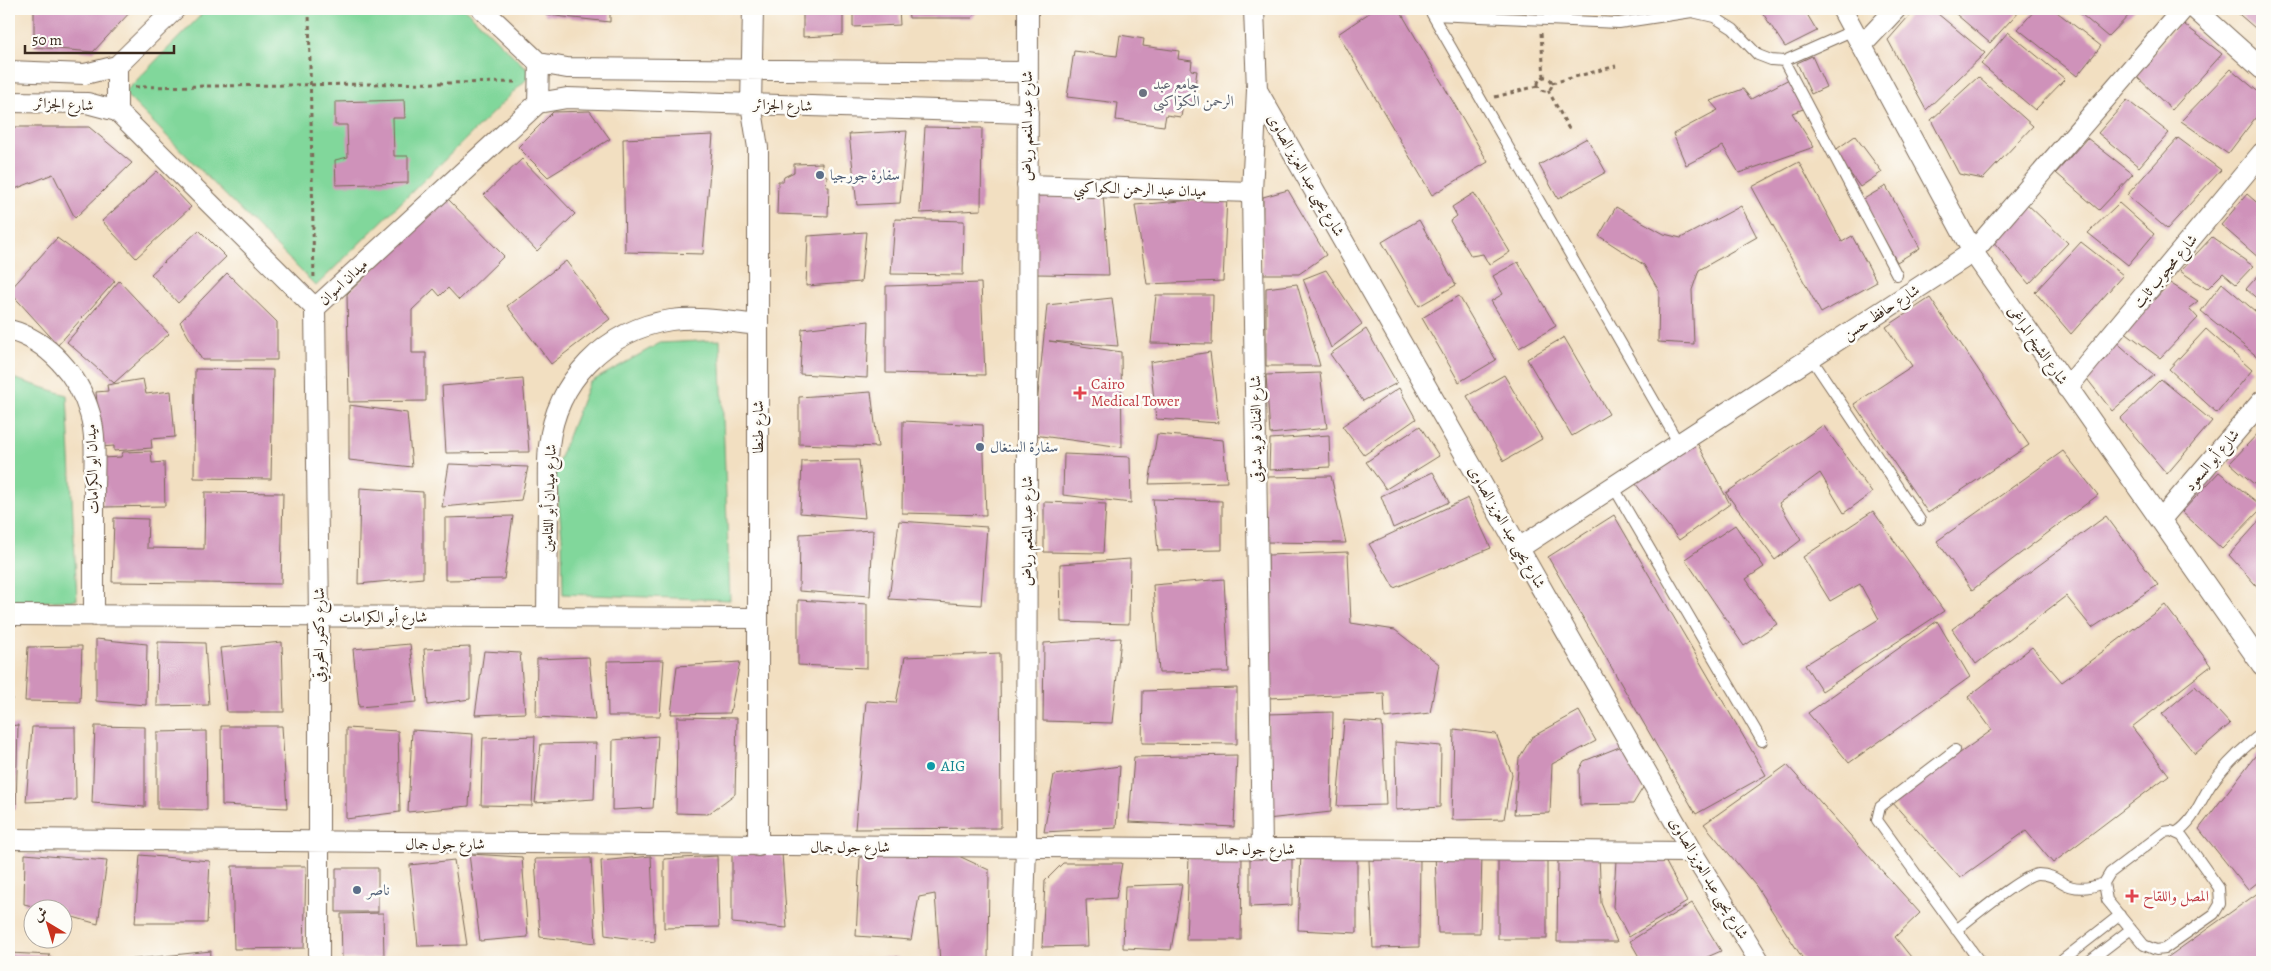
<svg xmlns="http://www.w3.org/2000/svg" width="2271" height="971" font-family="Alegreya,Amiri,serif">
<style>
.green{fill:#81d79b;stroke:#5e805c}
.building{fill:#cf92ba}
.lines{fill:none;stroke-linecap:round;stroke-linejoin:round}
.service-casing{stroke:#7b6957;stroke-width:12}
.minor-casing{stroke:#7b6957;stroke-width:22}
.path{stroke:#7b6957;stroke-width:3;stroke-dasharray:4 4;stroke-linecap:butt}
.service{stroke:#fff;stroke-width:10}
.minor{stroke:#fff;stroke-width:20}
.worship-dot{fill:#6b7280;stroke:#fdfcf7;stroke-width:2}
.service-dot{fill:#5c6f8a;stroke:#fdfcf7;stroke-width:2}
.health-dot{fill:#e0444e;stroke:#fdfcf7;stroke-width:2}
.culture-dot{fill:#0f9aa8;stroke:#fdfcf7;stroke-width:2}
.labels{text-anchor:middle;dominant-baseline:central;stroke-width:5;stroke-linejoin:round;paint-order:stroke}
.worship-label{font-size:15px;fill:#5b616d;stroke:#fdfcf7;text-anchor:start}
.street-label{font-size:15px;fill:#3b2a1e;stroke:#fdfcf7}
.service-label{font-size:15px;fill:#4e5e75;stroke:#fdfcf7;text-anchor:start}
.health-label{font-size:15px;fill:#be3a42;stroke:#fdfcf7;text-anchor:start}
.culture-label{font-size:15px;fill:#0d838f;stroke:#fdfcf7;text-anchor:start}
</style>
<rect width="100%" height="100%" fill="#fdfcf7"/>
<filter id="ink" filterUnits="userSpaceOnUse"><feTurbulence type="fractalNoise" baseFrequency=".02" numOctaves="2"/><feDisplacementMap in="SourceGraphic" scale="10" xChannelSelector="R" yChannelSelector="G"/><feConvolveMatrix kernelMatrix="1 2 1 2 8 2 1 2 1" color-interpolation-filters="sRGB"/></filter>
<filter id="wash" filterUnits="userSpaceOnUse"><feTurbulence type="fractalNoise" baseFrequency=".0096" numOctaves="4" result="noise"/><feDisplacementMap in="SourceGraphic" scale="20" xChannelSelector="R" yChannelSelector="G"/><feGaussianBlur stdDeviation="1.12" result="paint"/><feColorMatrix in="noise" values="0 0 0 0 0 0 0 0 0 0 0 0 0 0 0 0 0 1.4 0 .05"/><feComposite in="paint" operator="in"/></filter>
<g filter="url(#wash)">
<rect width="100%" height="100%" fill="#f2dfc1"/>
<path class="green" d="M207,9H465L532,74L316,286L124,93Z
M720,340L730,600L563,594L562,536L555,470L589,383L660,343Z
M9,377L67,395L77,600L9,603Z"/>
<g id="blocks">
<path class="building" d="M34,9H133L93,52L34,47Z
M540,9H610V22L546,15Z
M803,9H843V35L803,37Z
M853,9H899L900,25L853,27Z
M908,9H980L972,18H909Z
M1375,9H1399L1488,162L1432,195L1338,34Z
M1760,9H1804L1817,31L1785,47Z
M1915,9H1932L1985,53L1926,110L1888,40Z
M1950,9H2021L1990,43Z
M2036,9H2053L2101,46L2077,76L2018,29Z
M2075,9H2135L2108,37Z
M2233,9H2262V21L2255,28Z
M2180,21L2222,54L2172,110L2136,76Z
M2008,32L2065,79L2035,110L1981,64Z
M1120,35L1144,39L1143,46L1179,51L1178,59L1192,61L1191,70L1197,71L1192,106L1183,105L1181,117L1166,115L1164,126L1116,120L1118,103L1067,97L1074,51L1117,56Z
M1812,56L1826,87L1811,94L1797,63Z
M2231,69L2262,95V109L2228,154L2181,121Z
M1978,77L2033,126L1983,179L1959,174L1931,120Z
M1791,78L1806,108L1792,113L1814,147L1739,173L1723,146L1686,165L1673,134L1718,110L1710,101L1743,89L1751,99Z
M404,100L405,118H393L394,156H408V183L336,185L335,160L348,157L347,125H335V102Z
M2127,100L2169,133L2139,167L2098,133Z
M590,111L610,139L548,177L518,147L553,112Z
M9,127H89L132,163L75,218L53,174L10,191Z
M925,127L982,128L981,210L920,213Z
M907,131L900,203L857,205L849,134Z
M713,135L703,254L625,252L623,139Z
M1855,136L1882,172L1860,187L1834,151Z
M1587,138L1606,172L1558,199L1539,165Z
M2087,138L2133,174L2099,210L2056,173Z
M2178,138L2221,170L2167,229L2127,195Z
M522,159L575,214L537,251L484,195Z
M1799,162L1842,242L1852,236L1877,282L1821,313L1752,187Z
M822,163V173L827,176L826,187H829L828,216L777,214L778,181H783L784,177L794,172V164Z
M157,171L191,207L136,258L102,221Z
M1886,186L1920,248L1897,262L1862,200Z
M1288,190L1326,255L1299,274H1262L1263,197Z
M1474,193L1510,252L1489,265L1483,254L1471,256L1450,221L1457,216L1452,207Z
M1103,194L1109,275L1035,274L1036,196Z
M2247,194L2262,207V256L2260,259L2221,225Z
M1227,197L1223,281L1147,284L1135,205Z
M447,198L504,256L459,300L448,288L440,296L434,289L412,310V353H426V401L349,402L347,294Z
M2025,202L2068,243L2029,284L1992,240Z
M2119,203L2154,234L2128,265L2088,233Z
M1741,206L1757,237L1699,270L1692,290L1694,344L1658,342L1659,291L1644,265L1599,236L1616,207L1664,234L1681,238Z
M895,219L964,221L963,275L891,274Z
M1419,220L1456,285L1419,306L1382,242Z
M199,230L226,257L178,303L151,274Z
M866,232L861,282L806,286L808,236Z
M2212,237L2253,266L2236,284L2223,273L2207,289L2180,271Z
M57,238L115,281L58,345L9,291Z
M2081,242L2123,275L2071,334L2035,292Z
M566,261L610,319L551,364L507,306Z
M1518,262L1556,326L1519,348L1491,301L1503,294L1493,276Z
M1326,270L1362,324L1331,348L1303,279Z
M2262,271V303L2246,289Z
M227,273L277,322V360H202L180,322Z
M119,281L169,334L114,383L67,342Z
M981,283L985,375L886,373V286Z
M2170,283L2198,301L2189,308L2198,318L2160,358L2124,331Z
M2222,283L2262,317V353L2259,358L2201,311Z
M1297,284L1320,366H1266V288Z
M1156,295H1213L1212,344L1151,343Z
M1459,296L1496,360L1459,382L1422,318Z
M1112,298L1118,346L1049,341L1121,352L1122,447L1034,435L1047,305Z
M1930,298L2029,445L1928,513L1854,404L1912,366L1886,327Z
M869,321L867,378L800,374L802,329Z
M1366,329L1397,383L1363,401L1330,354Z
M2206,329L2252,370L2217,413L2169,369Z
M1564,337L1609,414L1572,436L1527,359Z
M2114,340L2154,375L2112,411L2084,375Z
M1210,352L1219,423L1156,419L1150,362Z
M195,369L273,370L271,479L194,478Z
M1320,373L1327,428L1270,434L1266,375Z
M1504,375L1542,439L1504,461L1467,396Z
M143,379L146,394L171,391L175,437L151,439L152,448L114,451V446L101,447L96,392L108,391L107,385Z
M523,379L529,452L446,453L442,386Z
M2161,379L2212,421L2167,474L2120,419Z
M1399,388L1416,419L1364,455L1342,426Z
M871,392L878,447L799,444V397Z
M349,405L407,413L412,467L349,460Z
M903,421L983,425L986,515L902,513Z
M1823,425L1872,493L1844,513L1820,473L1779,503L1801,540L1775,560L1726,493Z
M1420,426L1439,456L1386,489L1366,462Z
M2262,429V491L2230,463Z
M1157,434L1223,440L1227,482L1149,484Z
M1329,435L1330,467L1269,470L1270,439Z
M1695,439L1730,504L1679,540L1632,479Z
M151,451L152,463L164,462L165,506L103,507L101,458L121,457L123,452Z
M2063,451L2098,495L1972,590L1937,541Z
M1064,454L1130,457L1131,503L1063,495Z
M859,460L865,518L800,513L802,461Z
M449,464L528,467L521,500L442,507Z
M1433,472L1449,502L1393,528L1381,496Z
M2219,472L2262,506V508L2222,549L2182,512Z
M1331,476L1346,543L1264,542L1266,477Z
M360,488L423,492V578L358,584Z
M205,492L283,493L281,584L112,582L114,518L148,519L147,548L204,549Z
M1468,498L1491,548L1394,588L1369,544Z
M1153,499L1222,501V550L1158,551Z
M1044,502L1106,504L1103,553L1044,552Z
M1873,511L1944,611L1822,691L1805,665L1879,619L1860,584L1830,601L1803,557Z
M1614,515L1766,775L1696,814L1548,557Z
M513,516L504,579L445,580V518Z
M2106,516L2158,585L2092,628L2066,596L1976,664L1952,629Z
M2262,518V592L2229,555Z
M899,521L987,527L981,605L889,599Z
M1735,525L1764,567L1746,579L1777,624L1744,646L1685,559Z
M873,530L870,596L799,591L800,534Z
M1348,552L1351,623L1395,630L1439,664L1430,713L1385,718L1384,693L1268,698V555Z
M1130,559L1129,624L1061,622L1060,564Z
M1224,579L1229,672L1159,673L1153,585Z
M798,600L867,604V668L798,665Z
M2165,605L2211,666L2132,727L2169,775L2053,863L2026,831L1960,878L1892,802L1992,730L1968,697L2032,647L2062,682Z
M1937,621L1970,677L1849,763L1808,713Z
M1121,638L1112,723L1043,721L1044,643Z
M96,639L147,644L146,705L96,701Z
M158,642L205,643L209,705L157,706Z
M282,642L284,712H227L220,648Z
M9,643H12V700H9Z
M410,644L417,702L359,707L353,649Z
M82,646L80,702L25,701L28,647Z
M470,647V699L428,705L424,649Z
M484,651L520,653L525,713L475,715Z
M1000,653L1001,828L855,829L866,701L896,703L905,657Z
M589,657L595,720L536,717L537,659Z
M664,660L660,716H608L607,661Z
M740,662L730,713L671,714L677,666Z
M2195,686L2230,724L2195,754L2162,714Z
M1237,688V744L1142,743L1143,691Z
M1579,711L1596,741L1552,764L1550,813L1514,814L1519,758L1532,737Z
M1333,712L1331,812L1267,819L1268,714Z
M677,717L737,718L735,794L708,814L676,813Z
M1344,720L1382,723L1386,805L1337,806Z
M18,725L16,809H9V726Z
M95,726L145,727V807L92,803Z
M221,726H282L287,808L222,805Z
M32,727H75L76,800L26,802Z
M346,728L398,731L400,812L346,819Z
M1454,729L1496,734L1512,774L1504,819L1452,820Z
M412,730L473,734L469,806L408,812Z
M206,731L207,810L157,809V732Z
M535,736L532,806L481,805L483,738Z
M658,736L653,808L612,810L613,740Z
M1395,742L1441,746L1440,807L1396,810Z
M596,743L594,799L535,803L541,744Z
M1622,746L1647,781L1633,804L1580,805L1579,770L1584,761Z
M2262,747V879L2248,890L2199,829Z
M1237,755L1234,827L1129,822L1134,757Z
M1787,765L1920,913L1895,937L1915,962H1805L1756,886L1704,824Z
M1120,766L1116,828L1044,832L1054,775Z
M950,852L989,870L988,962H940L935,894L919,897L911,940L856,936L860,857Z
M1301,852L1357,853V933L1298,930Z
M782,853L787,928L732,923V854Z
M1435,853L1482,854L1480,933H1438Z
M1661,853L1687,902L1629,937L1613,907L1616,860Z
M25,854L107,861L98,924L62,914V908H41L24,904Z
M469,854L522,857L528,937L480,941Z
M1250,854H1292V905L1250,907Z
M1599,854L1601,903L1617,942H1557L1558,858Z
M140,855L210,861L207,923H135Z
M651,856L655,942L605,935L601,861Z
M717,856L719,927L664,928V859Z
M1242,856L1241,940H1186L1189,857Z
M591,858L596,943L540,937L535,859Z
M1498,858L1547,860V939H1498Z
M1420,859L1419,947L1373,948L1369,860Z
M454,860L467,945L418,946L410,865Z
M1063,863H1122L1116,898L1086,900L1088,946L1042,947L1045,881Z
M232,866H306L304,948L234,949Z
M336,868H378V912H336Z
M1182,884L1171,950L1123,948L1125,886Z
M2262,890V962H2161Z
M1692,903L1721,951L1696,962H1642L1630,941Z
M383,913L384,958L342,959L341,914Z
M211,951L210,962H117V961Z
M9,953L50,955L49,962H9Z
M898,957V962H820V959Z"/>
</g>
</g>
<g filter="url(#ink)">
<use href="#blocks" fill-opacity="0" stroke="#7b6957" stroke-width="1"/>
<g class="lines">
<defs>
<path id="service" d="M1429,9L1679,444
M1433,15L1619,23L1692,12L1714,17L1733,29L1758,55L1771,60L1784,61L1854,30
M1784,61L1897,275
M1811,358L1920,520
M1613,486L1762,741
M1955,750L1880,807L1877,820L1980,962
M2171,831L2182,836L2219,888L2220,904L2214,914L2164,949L2156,950L2144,945L2107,900L2104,883L2110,873L2164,832Z
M2177,832C2194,821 2199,803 2210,786C2224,766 2243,748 2262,733
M1956,930C1972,918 2023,874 2038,874C2049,874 2055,878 2063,883C2076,891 2091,888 2104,883
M2060,962L2120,915
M2088,962L2131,929"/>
<path id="minor" d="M175,9L117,66V111L315,308L538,103L539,63L482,9
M753,9L751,104L758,148V846
M1254,9L1257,90L1252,192L1262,849
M1842,9L1973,252L2262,665
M2195,9L2262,69
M1862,45L1896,9
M539,63L567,68L1027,72
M9,71L85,74L117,66
M1257,90L1692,852L1760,962
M9,102L87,103L117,111
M538,103L567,98L1028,113
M1027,185L1252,192
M315,308L319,617V962
M9,330C48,340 79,376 90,414C97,438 94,465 94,490C94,532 94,574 94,616
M2067,388L2262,153
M2161,519L2262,401
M1519,548L1973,252L2183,9
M9,615L758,618
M547,617C547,579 548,541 548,503C548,484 547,465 549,446C556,381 606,330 671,320C700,316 730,322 758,325
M9,839L1692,852
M1022,962L1026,848L1028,9"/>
</defs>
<use href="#service" class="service-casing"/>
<use href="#minor" class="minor-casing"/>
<path class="path" d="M309,9L314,281
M1541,33L1544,77
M1538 84a7 7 0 1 1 14 0a7 7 0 1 1-14 0Z
M1552,83L1616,66
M135,87L519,82
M1548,90L1570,131
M1495,97L1538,86"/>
<use href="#service" class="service"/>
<use href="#minor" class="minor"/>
</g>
</g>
<circle class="worship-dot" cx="1143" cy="93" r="5"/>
<g class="service-dot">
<circle cx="820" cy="175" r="5"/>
<circle cx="980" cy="447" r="5"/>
<circle cx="357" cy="890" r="5"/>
</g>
<g class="health-dot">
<path d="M1077.5 385.5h5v5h5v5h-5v5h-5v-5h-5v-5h5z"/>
<path d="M2129.5 888.5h5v5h5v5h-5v5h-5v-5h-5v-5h5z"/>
</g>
<circle class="culture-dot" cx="931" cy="766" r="5"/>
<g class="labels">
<g class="worship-label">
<text x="1153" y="84">جامع عبد<tspan x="1153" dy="17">الرحمن الكواكبى</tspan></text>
</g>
<g class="street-label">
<text transform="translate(64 104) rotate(3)">شارع الجزائر</text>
<text transform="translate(783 105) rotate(2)">شارع الجزائر</text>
<text transform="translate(1027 126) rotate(-90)">شارع عبد المنعم رياض</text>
<text transform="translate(1306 175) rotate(60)">شارع يحيى عبد العزيز الصاوى</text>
<text transform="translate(1140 189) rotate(2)">ميدان عبد الرحمن الكواكبي</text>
<text transform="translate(2165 271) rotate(-50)">شارع محجوب ثابت</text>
<text transform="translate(343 282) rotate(-43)">ميدان اسوان</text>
<text transform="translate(1881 312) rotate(-33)">شارع حافظ حسن</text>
<text transform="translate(2038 345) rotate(55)">شارع الشيخ المراغى</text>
<text transform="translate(758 427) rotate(-90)">شارع طنطا</text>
<text transform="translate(1256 429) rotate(-91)">شارع الفنان فريد شوقى</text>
<text transform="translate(2212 460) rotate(-50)">شارع أبو السعود</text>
<text transform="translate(92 469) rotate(-92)">ميدان ابو الكرامات</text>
<text transform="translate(549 498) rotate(-88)">شارع ميدان أبو اللثامين</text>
<text transform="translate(1507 527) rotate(60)">شارع يحيى عبد العزيز الصاوى</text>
<text transform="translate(1027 531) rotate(-90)">شارع عبد المنعم رياض</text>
<text x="383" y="617">شارع أبو الكرامات</text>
<text transform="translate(319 635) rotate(-90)">شارع دكتور المحروقي</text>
<text x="445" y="844">شارع جول جمال</text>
<text x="850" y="847">شارع جول جمال</text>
<text x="1255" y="849">شارع جول جمال</text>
<text transform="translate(1709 878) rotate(59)">شارع يحيى عبد العزيز الصاوى</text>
</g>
<g class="service-label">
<text x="830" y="175">سفارة جورجيا</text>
<text x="990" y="447">سفارة السنغال</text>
<text x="367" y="890">ناصر</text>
</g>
<g class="health-label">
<text x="1091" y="384">Cairo<tspan x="1091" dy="17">Medical Tower</tspan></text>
<text x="2143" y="896">المصل واللقاح</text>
</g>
<g class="culture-label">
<text x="941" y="766">AIG</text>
</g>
</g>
<rect width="2271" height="971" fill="none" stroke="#fdfcf7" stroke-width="30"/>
<g transform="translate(48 924) rotate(322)"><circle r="24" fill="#fdfcf7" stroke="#afa8a0"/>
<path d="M0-4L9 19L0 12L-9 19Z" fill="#c8321e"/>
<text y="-8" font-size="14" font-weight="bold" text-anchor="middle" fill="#3b2a1e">ش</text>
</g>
<path d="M25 45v8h149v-8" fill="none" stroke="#3b2a1e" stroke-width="2.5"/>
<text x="32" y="45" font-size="15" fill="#3b2a1e" stroke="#fdfcf7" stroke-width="4" paint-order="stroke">50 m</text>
</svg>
